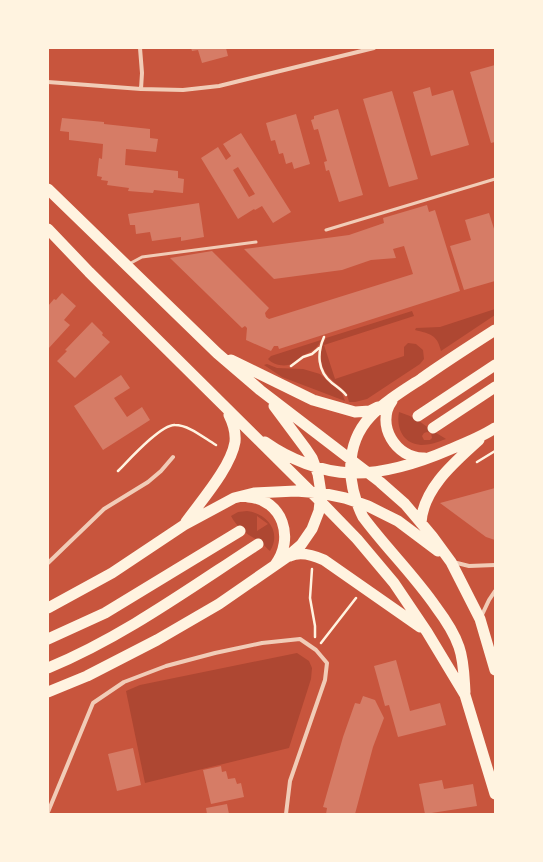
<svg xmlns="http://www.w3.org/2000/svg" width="543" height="862" font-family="Jost,sans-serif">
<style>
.green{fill:#ae4732;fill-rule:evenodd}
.building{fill:#d67c66;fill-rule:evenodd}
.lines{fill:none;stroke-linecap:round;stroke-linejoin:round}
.path{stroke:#fff3e0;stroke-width:2.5}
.service{stroke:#f1ccb7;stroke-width:3}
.minor{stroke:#f1ccb7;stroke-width:4}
.trunk{stroke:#fff3e0;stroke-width:11}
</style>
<rect width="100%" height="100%" fill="#c8553d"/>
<path class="green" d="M495,309V315L441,351C437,334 430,334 415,330L416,328L440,327Z
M412,311L414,316L324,345L335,379L404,356V347L408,343L416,344L423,350L424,359L420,364L367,399L355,402H349C347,389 338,387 330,378C319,367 318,351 326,338Z
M321,340C317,350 311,351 302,356C299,358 296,362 292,364C284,367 273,365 268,359L271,356Z
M267,364L277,368L303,369L320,374L342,393L345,401L282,377L264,365Z
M399,412C415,417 420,422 433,431C437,434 442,436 446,439C438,442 430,445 421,445C403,444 396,428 399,412ZM427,432L431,433L432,438L430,440H424L422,436L424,433Z
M247,511C267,513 282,532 270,551C266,548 263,543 259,541C247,534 238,529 231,516L238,512ZM257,516L268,524L257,531Z
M297,653L309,661L312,668L311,679L289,748L145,783L126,691L140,685Z"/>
<path class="building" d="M191,48H226L228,56L202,63L198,50L192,51Z
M495,65V142L491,143L470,72Z
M430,87L432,96L453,90L469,145L431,156L413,92Z
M392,91L418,179L389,187L363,99Z
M338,109L363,195L339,202L329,170L326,171L324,162L327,161L318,129L314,130L311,120L314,119V116Z
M296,114L310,164L294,169L292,162L286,164L283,153L279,154L275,140L271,141L266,123Z
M62,118L104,122V124L150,129V138L158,139L156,152L126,149L125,165L178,171V178L184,179L183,193L154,190L153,193L128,191L129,188L107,185L108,181L101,180L102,177L97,176L99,158L102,159L103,144L69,140V132L60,131Z
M241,133L291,212L273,223L262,206L255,210L254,209L238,219L201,158L218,147L226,160L231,156L223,144ZM238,167L255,194L249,197L233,170Z
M199,203L204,237L181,241V237L152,241L150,232L136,234L135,225H130L128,214Z
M427,205L429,212L435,210L460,291L279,349L278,346H274L271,351L246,340L247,328L245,326L242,328L170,258L212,251L269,308L265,313L266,317L269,319L413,274L404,246L393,249L396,258L371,260L342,270L274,279L244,249L349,235L384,223L383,218Z
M489,213L495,232V281L464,290L450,246L471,240L465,220Z
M62,293L76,306L64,320L70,325L48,349V306L54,299L56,300Z
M92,322L103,333L102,335L110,342L75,378L57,361L67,351L65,350Z
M121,375L130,388L114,398L127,417L142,407L150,420L103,450L74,406Z
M495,488V540L486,537L440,503Z
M396,660L410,711L440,703L446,725L398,737L389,705L385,706L374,666Z
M363,696L375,700L384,718L373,747L355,814H326L327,808L323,807L343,737L355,703L360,704Z
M133,748L141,785L117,791L108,754Z
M221,766L222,772L226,771L228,779L235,778L237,784L241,783L244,797L211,804L203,770Z
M442,780L444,789L473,784L477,806L425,814L419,784Z
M227,804L229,814H207L206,808Z"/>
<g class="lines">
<path class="path" d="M324,337C317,353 317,371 332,383C337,387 342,390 346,395
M291,366L303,357L312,354L319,348
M477,462L495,451
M118,471C128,461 161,424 175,425C189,425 204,438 216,445
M312,569L310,598L315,626V637
M321,643L356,598"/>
<path class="service" d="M326,230L495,179
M129,264L142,257L256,242"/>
<path class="minor" d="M140,48L142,73L141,89
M48,82L141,89L183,90L219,86L374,48
M453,562L469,566L495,565
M48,563L104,509L148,482L161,471L173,457
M481,617L489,600L495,591
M48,812L93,703L124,682L166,666L215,653L262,643L300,639L316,650L327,663L325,680L290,781L286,814"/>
<path class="trunk" d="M48,189L217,353L260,390L380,482L405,504L432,536L451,562L480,619L495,670
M48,229L89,272L320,501L357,539L394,583L427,632L465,695L495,794
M231,360L313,400L355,412L370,411L378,407
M392,401C375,424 396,459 424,458
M418,416L495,365
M433,428L495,387
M265,442C289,459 321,472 351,473C383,474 421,462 451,449C466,443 481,437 495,428
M248,497C283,499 295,539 275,565
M186,522C201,501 231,467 235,442C236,432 233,423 229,415
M421,523C423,488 455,462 479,440
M290,556C301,551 313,555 324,560L420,627
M48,608L112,573L184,525L234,498L254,493L296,491L321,493L345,498L368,506L398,521L438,551
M48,639L105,613L240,531
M48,668C123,637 190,588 258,544
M48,692L87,676L157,640L219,604L287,557L301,545L312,529L319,511L321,493L318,474L312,458L306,449L274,406
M465,692C464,677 464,661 459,647C454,632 445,619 436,607C414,575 386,548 363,517C347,485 344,445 370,417C384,402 404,390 421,379C445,362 470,346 495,330"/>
</g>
<rect width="543" height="862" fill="none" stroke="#fff3e0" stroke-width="98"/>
</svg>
